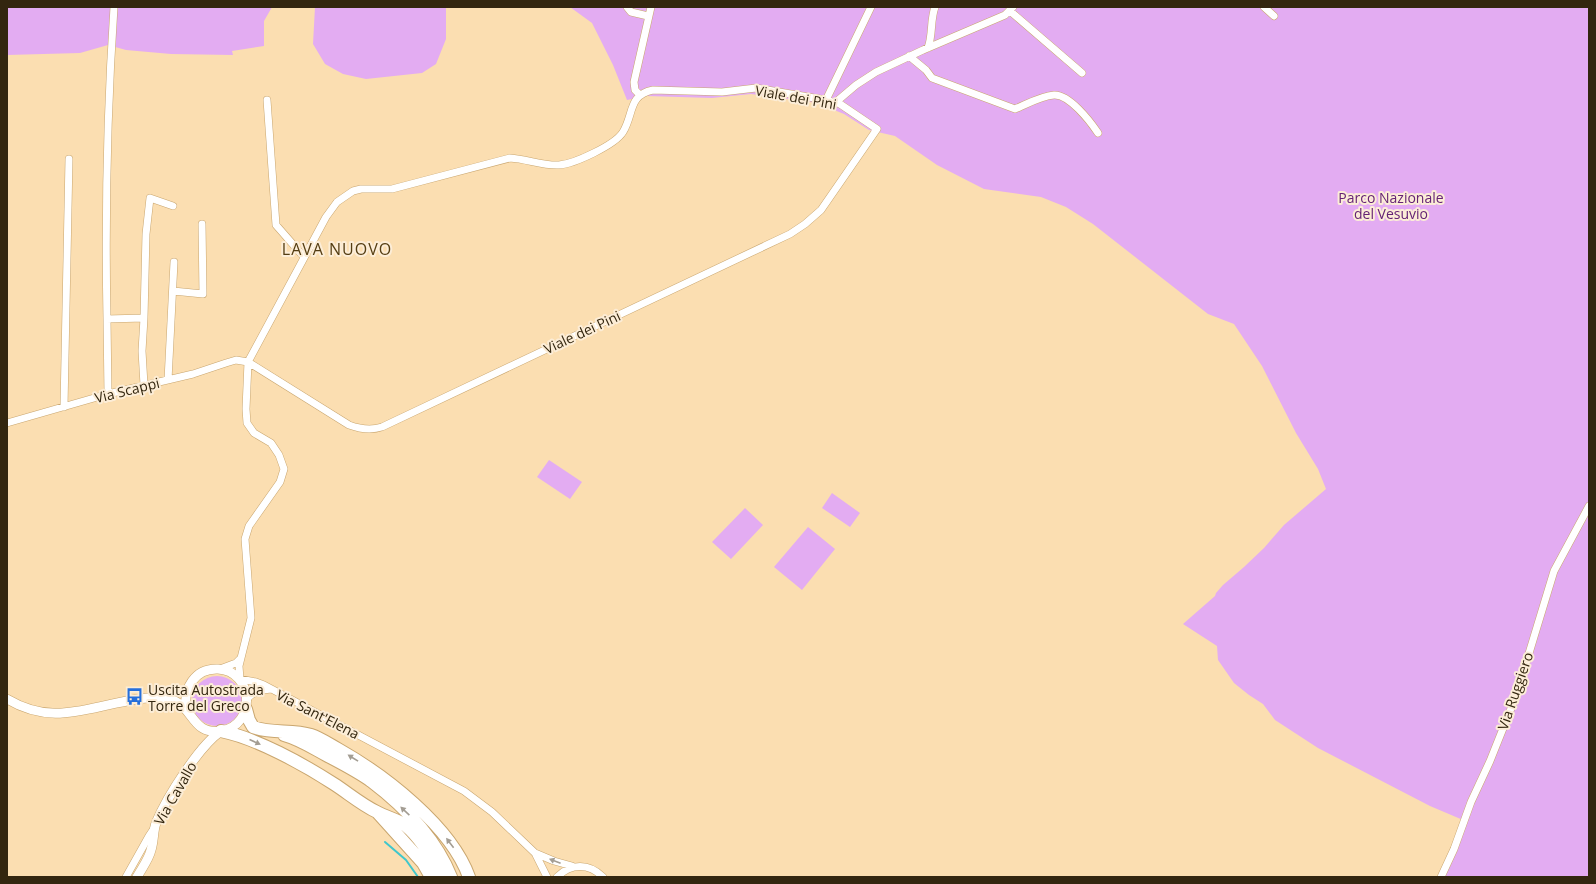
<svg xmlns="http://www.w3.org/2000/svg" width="1596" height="884" font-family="'Open Sans',sans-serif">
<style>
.green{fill:#e3acf2}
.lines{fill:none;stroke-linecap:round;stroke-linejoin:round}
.stream{stroke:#3fc7cc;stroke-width:2}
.street-casing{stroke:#c9a66f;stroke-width:8}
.secondary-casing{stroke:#c9a66f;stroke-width:10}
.highway-casing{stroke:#c9a66f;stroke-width:14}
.street{stroke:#fff;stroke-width:7}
.secondary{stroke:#fff;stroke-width:9}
.highway{stroke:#fff;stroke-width:12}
.oneway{fill:#a39d93}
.labels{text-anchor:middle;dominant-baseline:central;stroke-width:4;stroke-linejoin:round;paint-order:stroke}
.street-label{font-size:14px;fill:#33260f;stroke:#fcedd7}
.park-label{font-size:14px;fill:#652375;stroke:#fcedd7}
.poi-label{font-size:14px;fill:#33260f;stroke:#fcedd7;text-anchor:start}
.quarter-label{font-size:16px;letter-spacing:1px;fill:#543d12;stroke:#fcedd7}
</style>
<rect width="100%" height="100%" fill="#fbdeb1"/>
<path class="green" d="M7,7H272L264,21V46L232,51L233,55L171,54L126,50L108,45L80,53L7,55Z
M315,7H446V39L436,64L422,73L366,79L343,74L325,64L313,44Z
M570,7H1589V877H1440L1463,820L1430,806L1318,748L1275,720L1263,704L1249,695L1234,683L1218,660L1217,646L1183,624L1215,596L1216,593L1223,585L1244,567L1264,548L1284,525L1326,489L1318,469L1296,433L1262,366L1234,324L1208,314L1093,224L1066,207L1041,197L984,189L937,165L895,136L869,130L844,114L817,103L751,94L712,98L647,96L627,100L613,65L592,23Z
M549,460L582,482L570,499L537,477Z
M832,493L860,513L850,527L822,508Z
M745,508L763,525L731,559L712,542Z
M808,527L835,549L802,590L774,567Z
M192 701a25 25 0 1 1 50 0a25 25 0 1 1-50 0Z"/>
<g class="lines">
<path class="stream" d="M385,842L406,860L418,877"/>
<defs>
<path id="street" d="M114,7C107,111 105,215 107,319L144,318L146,234L150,198L173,206
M627,7L631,12L648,16
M1264,7L1274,16
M1010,11L1082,73
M928,48C933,34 930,21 935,7
M909,56L926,70L932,78L1015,109C1027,104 1041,96 1054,95C1069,94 1090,121 1098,133
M640,95L635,90L634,82L651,7
M267,100L276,225L304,257
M826,100L871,7
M836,102L856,85L876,72L923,50L1005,15L1013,7
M173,291L203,294L202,224
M144,318L142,351L144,385
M107,319L108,394
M168,380L174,262
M64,407L69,159
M7,423L108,394L193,374L226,363L236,360L248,362L349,425C360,429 370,431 382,427L790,234L805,224L821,210L877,129L840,104L826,100L756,88L722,92L653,90C628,95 634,114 623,132C615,145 574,164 559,165C543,166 527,159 510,158L392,189H361L353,191L337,202L326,217L248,362L246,409L247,423L254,433L271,443L279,455L284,469L280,482L249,526L245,539L251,618L239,666L240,679L256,682L264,685L464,791L492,812L535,853L547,877
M220,669L236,663L240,659
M247,699C254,691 261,690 271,689
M535,853L554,861L572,866
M126,877L149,836L155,827
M557,877C571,863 589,863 603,877
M1441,877L1454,849L1471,802L1490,761L1516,696L1554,571L1589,506"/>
<path id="secondary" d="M7,699C51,725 82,709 127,701C137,699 148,697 158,698C164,698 170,699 175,701C194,710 193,735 221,731C257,725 254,671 218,669C195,668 182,689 187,710
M137,877C142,868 149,859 151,850C154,841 153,831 156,823C167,797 199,746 221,731"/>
<path id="highway" d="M246,709L249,720L253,727C272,734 292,729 311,735C320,738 329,744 338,749C384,775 451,826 469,877
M221,731C256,738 303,764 334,784C348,793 362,805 377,812C386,817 396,819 405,825C421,838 433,859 442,877
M284,735C299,739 313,748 326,755C341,763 357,771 371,781C404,806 436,839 451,877
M378,813L423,863L431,877"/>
</defs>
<use href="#street" class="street-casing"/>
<use href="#secondary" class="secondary-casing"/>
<use href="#highway" class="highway-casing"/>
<use href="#street" class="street"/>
<use href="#secondary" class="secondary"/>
<use href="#highway" class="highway"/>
</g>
<defs><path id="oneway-solid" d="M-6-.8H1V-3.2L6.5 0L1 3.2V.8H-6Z"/></defs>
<g class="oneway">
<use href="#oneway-solid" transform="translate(255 742) rotate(24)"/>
<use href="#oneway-solid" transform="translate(353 758) rotate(-148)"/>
<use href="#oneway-solid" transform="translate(405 811) rotate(-137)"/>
<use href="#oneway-solid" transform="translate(450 843) rotate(-127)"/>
<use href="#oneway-solid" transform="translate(555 861) rotate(-159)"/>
</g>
<defs>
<symbol id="bus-bare" viewBox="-9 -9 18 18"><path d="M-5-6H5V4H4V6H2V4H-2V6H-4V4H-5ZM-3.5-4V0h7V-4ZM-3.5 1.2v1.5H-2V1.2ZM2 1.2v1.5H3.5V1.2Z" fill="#266fdb" stroke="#fcedd7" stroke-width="2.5" paint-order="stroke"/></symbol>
</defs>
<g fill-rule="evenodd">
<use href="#bus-bare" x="122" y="684" width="25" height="25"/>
</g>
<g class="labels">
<g class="street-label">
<text transform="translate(796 97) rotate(10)">Viale dei Pini</text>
<text transform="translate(582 332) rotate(-25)">Viale dei Pini</text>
<text transform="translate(127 390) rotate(-14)">Via Scappi</text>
<text transform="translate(1515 691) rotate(-71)">Via Ruggiero</text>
<text transform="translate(318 714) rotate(27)">Via Sant'Elena</text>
<text transform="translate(175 793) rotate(-60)">Via Cavallo</text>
</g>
<g class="park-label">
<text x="1391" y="197">Parco Nazionale<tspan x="1391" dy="16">del Vesuvio</tspan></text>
</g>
<g class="poi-label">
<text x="148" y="689">Uscita Autostrada<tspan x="148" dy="16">Torre del Greco</tspan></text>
</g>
<g class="quarter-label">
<text x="337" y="249">LAVA NUOVO</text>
</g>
</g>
<rect width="1596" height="884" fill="none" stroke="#33260f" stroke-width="16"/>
</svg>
